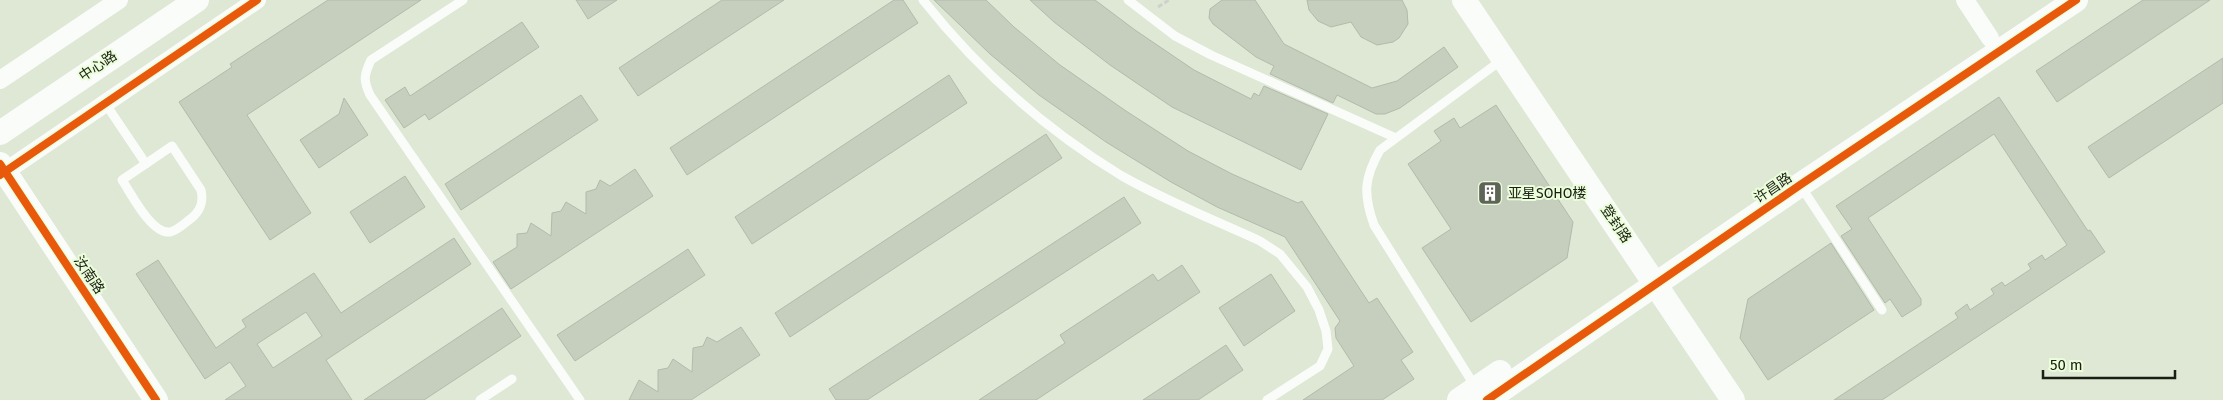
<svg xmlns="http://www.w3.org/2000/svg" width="2223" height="400" font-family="'Fira Sans','Noto Sans SC',sans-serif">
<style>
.building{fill:#c6cebe;stroke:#b2baab;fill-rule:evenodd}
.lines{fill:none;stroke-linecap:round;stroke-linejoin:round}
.path{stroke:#ced1cc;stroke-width:3;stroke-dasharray:5 2.5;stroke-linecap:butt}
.lane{stroke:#fafcf9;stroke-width:9}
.street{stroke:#fafcf9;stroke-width:18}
.secondary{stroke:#fafcf9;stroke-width:24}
.cycleway-casing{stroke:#ecfdda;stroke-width:11}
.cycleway{stroke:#e8590c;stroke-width:8}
.labels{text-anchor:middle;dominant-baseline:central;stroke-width:4;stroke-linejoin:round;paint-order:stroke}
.street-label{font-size:14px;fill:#191f13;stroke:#ecfdda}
.poi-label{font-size:14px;fill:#191f13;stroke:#ecfdda;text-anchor:start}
</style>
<rect width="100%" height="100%" fill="#dee8d5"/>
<path class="building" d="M328,0H421L247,115L311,213L270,240L179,102L232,67L230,64Z
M576,0H617L588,19Z
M722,0H784L638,96L619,68Z
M894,0H903L918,23L687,175L670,148Z
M934,0H986L1014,27L1060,65L1126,111L1188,151L1232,174L1298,203L1302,201L1369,303L1377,298L1413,352L1401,360L1414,379L1382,400H1303L1354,366L1336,338L1335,328L1340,321L1285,237L1217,207L1171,182L1106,142L1039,95L990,54Z
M1030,0H1095L1135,30L1194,70L1251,99L1254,93L1259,96L1264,86L1328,114L1301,170L1172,107L1110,65L1054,22Z
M1222,0H1255L1284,44L1372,88L1397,81L1444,47L1458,67L1400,108L1385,114H1376L1337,95L1333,103L1270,74L1274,66L1256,57L1213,24L1209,18L1210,9Z
M1307,0H1402L1407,10L1408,24L1399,38L1393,42L1377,45L1361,37L1351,22L1331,27L1318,21L1309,10Z
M2143,0H2210L2057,102L2036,71Z
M522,22L539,47L429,120L425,114L404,128L385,100L405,87L410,96Z
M2223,58V103L2109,178L2088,147Z
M949,75L967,103L752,244L735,217Z
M581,95L598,120L461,210L445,184Z
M1999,97L2088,231L2090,230L2105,252L1882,400H1834L1958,318L1955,313L1967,304L1970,310L1994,294L1991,289L2002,282L2005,286L2031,269L2028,264L2042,255L2045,260L2067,245L1994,134L1868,218L1921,299V305L1902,317L1890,299L1885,303L1841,236L1852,229L1836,206Z
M344,98L368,135L319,168L300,140L339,114Z
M1496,105L1573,222L1567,258L1471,322L1422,248L1451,229L1408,164L1441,141L1434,131L1454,118L1460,128Z
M1046,134L1062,158L790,337L775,313Z
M635,169L653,196L511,289L493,262L517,247V234L527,233L531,223L551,236L552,213L561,211L566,202L586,214V192L596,189L600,180L610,186Z
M405,176L425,207L370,243L350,212Z
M1124,197L1141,223L867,400H836L829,389Z
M454,238L471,264L326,360L352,400H225L246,386L230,362L205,379L136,274L158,260L216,348L246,327L242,320L314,273L341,313ZM306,312L322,336L273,368L257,344Z
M1831,243L1874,310L1768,380L1740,338L1748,299Z
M688,249L705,275L575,361L557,335Z
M1182,265L1200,292L1036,400H979L1065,343L1060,335L1153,274L1158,281Z
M1271,274L1295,311L1244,346L1219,308Z
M502,308L521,336L424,400H364Z
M741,327L760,355L691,400H629L639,380L658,392V370L668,368L673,359L692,372L693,348L703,346L707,337L717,342Z
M1226,345L1243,370L1198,400H1143Z"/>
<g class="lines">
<path class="path" d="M1158,7L1169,0"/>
<path class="lane" d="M463,0L371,60C364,75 363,80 370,95L580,400
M923,0C979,71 1045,129 1122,176C1166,201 1214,220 1260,241L1280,254L1307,287L1319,310L1326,331L1328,349L1320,366L1267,400
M1128,0L1175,36L1211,55L1396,138
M105,103L146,164
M172,146L201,190C204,203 200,212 189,220C184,224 176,231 170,232C151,234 131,193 122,180Z
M1800,185L1882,310
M1476,388L1374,225C1363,194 1364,178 1380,150L1503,59
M480,400L512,379"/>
<path class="street" d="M1965,0L1990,38
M0,80L119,0
M0,175L257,0"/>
<path class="secondary" d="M1464,0L1733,400
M0,133L197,0
M0,164L156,400
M1459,400L1500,372
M1487,400L1800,185L2076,0"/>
<defs>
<path id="cycleway" d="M0,164L156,400
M0,175L257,0
M1487,400L1800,185L2076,0"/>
</defs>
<use href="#cycleway" class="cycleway-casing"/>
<use href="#cycleway" class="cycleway"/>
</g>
<defs>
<symbol id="building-square" viewBox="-11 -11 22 22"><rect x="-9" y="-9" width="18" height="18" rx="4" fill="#5e6557" stroke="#ecfdda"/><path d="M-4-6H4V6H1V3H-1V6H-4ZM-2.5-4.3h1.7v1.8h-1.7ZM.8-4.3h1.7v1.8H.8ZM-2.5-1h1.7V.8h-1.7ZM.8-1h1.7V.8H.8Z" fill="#fff"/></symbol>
</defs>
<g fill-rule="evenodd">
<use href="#building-square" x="1476" y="179" width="28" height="28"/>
</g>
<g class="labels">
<g class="street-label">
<text transform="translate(98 66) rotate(-34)">中心路</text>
<text transform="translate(1773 188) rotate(-34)">许昌路</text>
<text transform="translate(1616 224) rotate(56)">登封路</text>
<text transform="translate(89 275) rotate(56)">汝南路</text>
</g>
<g class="poi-label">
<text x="1508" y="193">亚星SOHO楼</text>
</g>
</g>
<path d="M2043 370v8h132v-8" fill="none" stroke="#191f13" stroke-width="2.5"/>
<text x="2050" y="370" font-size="15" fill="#191f13" stroke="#ecfdda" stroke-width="4" paint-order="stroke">50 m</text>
</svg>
